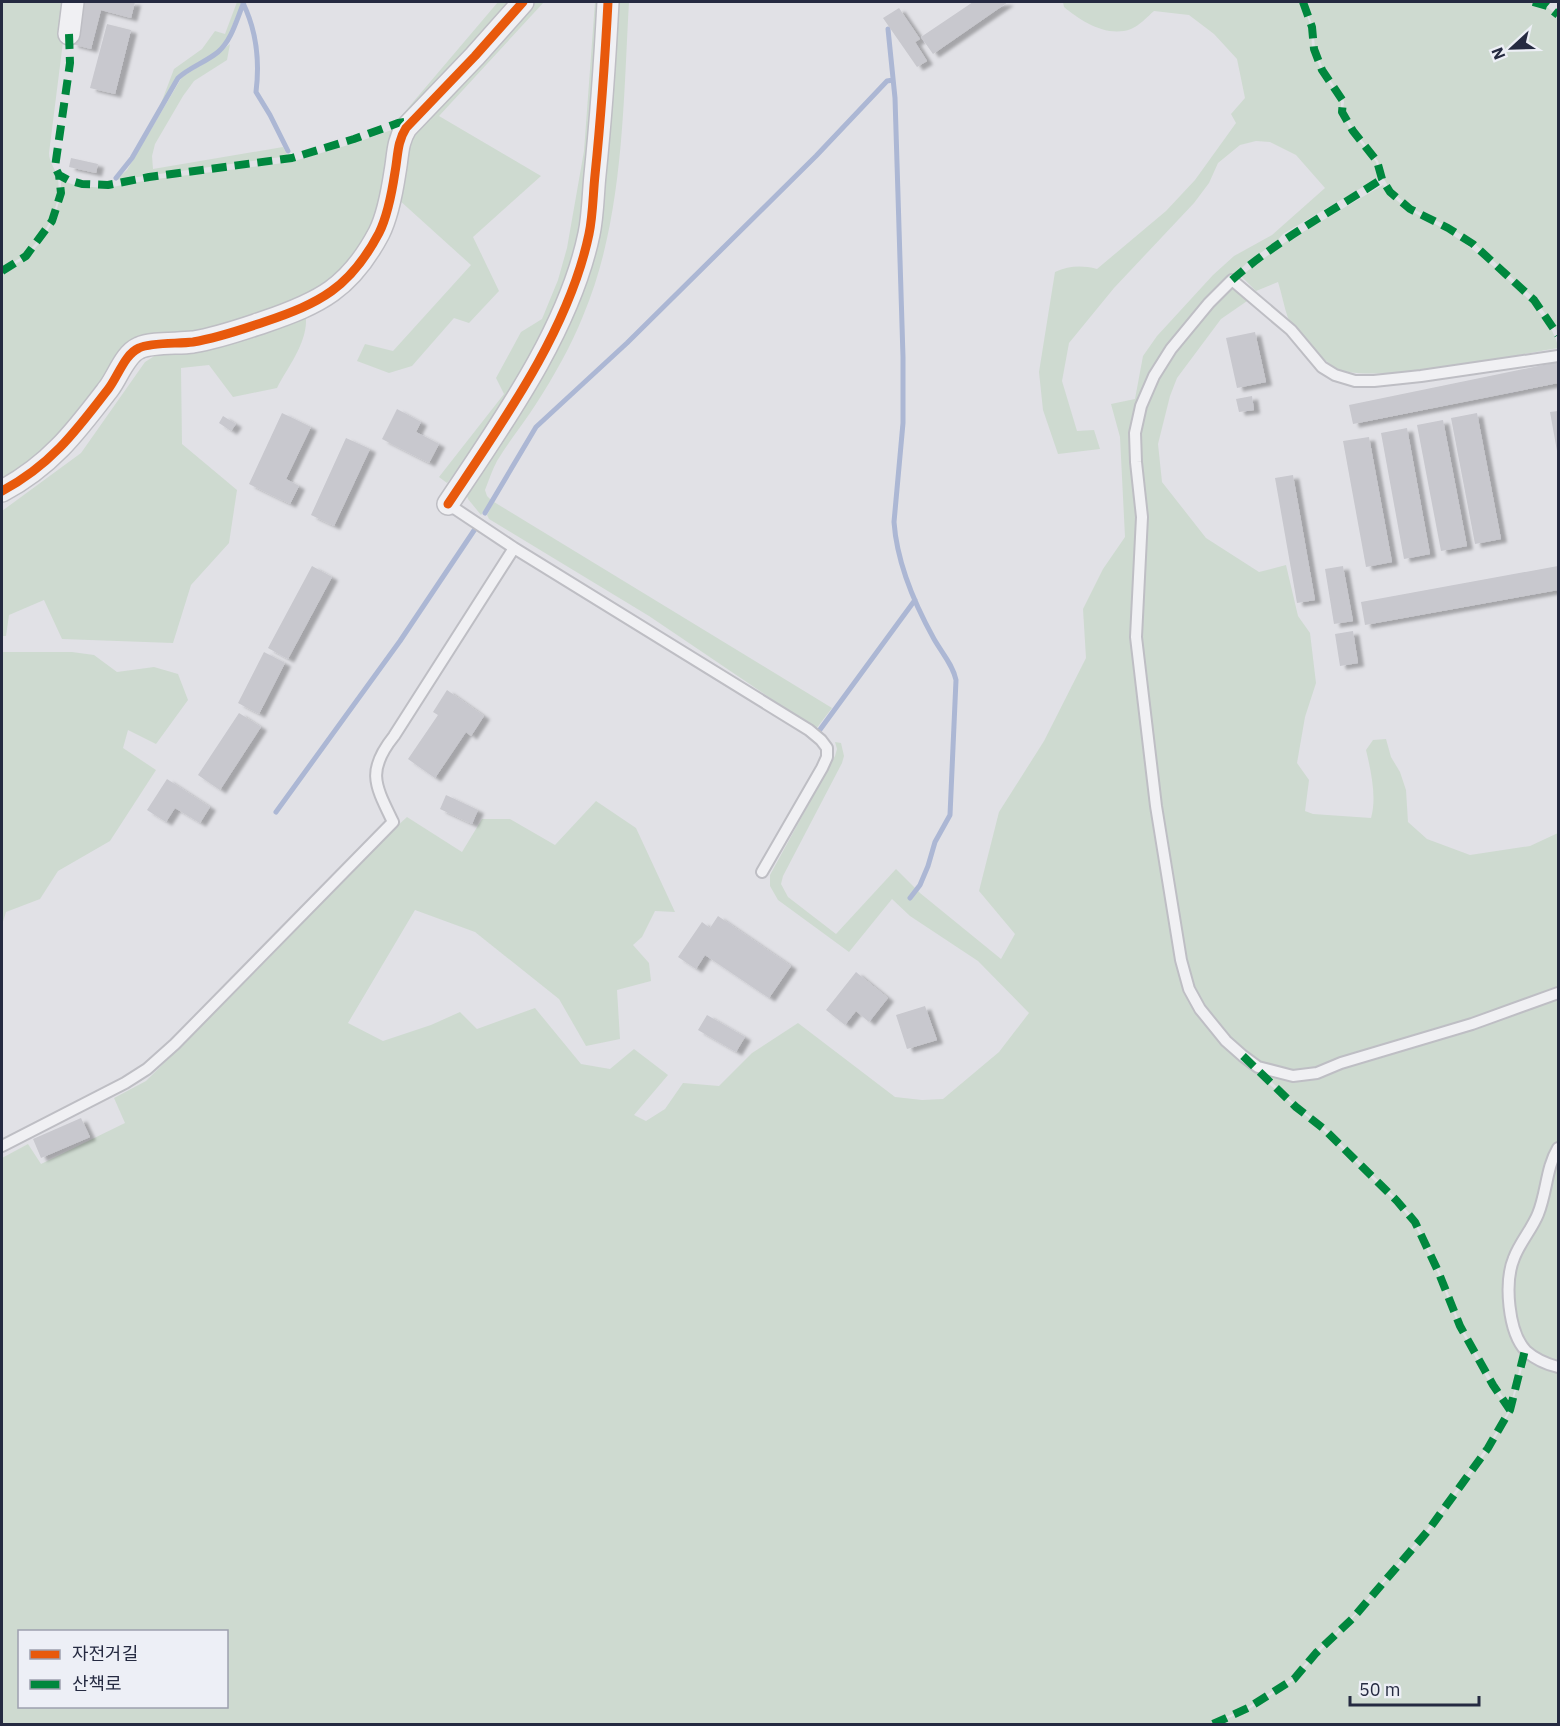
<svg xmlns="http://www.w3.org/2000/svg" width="1560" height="1726" font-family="'IBM Plex Sans','Noto Sans KR',sans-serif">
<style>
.green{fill:#cedad0;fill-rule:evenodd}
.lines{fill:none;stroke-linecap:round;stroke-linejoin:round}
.stream{stroke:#acb7d4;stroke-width:5}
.building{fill:#c8c8ce;filter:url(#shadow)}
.lane-casing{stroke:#bebec4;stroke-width:14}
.street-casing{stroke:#bebec4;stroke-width:24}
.lane{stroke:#f0f0f3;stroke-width:10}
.street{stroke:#f0f0f3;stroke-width:21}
.quiet{stroke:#00873e;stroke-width:8;stroke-dasharray:15 8;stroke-linecap:butt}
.cycleway-casing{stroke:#edeff6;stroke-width:13}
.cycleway{stroke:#e8590c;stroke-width:9}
</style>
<defs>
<filter id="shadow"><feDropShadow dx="6" dy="3.5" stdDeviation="1.5" flood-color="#0004"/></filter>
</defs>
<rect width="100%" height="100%" fill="#e1e1e6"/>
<path class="green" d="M2,2H66L65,26L49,153C49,163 56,169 58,179C62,205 45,237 25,254C19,260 9,264 2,269Z
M237,2H242L225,43L215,53L186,69L176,78L160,106L174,69L202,49L215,31L225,34Z
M498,2H518L413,119L397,121Z
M536,2H544L439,116L541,176L473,237L499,291L469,323L454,318L412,366L389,373L357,361L365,344L393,351L471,265L398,199L408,141Z
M595,2H602L584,214L567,290L504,412L447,483L439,477L504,394L496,378L521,332L542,319L558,280L567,248L584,151Z
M616,2H629C623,105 624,219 583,316C571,346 554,376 536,404C524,423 509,441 497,461C492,470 489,480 485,490L487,496L491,500L481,515L468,499L466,493L574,306Z
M1063,2H1302L1311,27L1312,49L1321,70L1341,102V113L1352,132L1376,162L1380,178L1361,188L1283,234L1275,243L1250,260L1207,302L1139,405L1140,517L1134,637L1186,990L1263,1079L1323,1130L1396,1202L1414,1223L1437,1271L1459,1327L1491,1386L1509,1410L1487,1447L1426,1531L1351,1618L1315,1652L1293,1678L1248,1707L1210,1724H2V1158L28,1144L41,1164L125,1123L114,1098L146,1081L270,957L372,849L407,817L462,852L482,819H510L555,845L596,801L636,828L675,912L655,911L642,937L633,945L649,963L651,981L617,990L620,1039L586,1046L559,999L475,932L415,910L348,1023L383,1041L431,1025L460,1012L477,1029L535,1008L581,1064L610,1069L634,1049L668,1075L634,1115L646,1121L665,1109L683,1083L719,1086L752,1053L798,1023L895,1097L922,1100L943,1099L999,1052L1029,1013L978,961L910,916L892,899L849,952L778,900L770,886V875L835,756L837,749L835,742L841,743L844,756L842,763L783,876L781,884L788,897L836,934L896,869L920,893L1001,959L1015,934L979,891L999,812L1044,741L1086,658L1083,609L1103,569L1125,537L1120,437L1111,404L1135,399L1143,356L1157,336L1213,275L1234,256L1272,235L1325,188L1296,155L1270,142L1256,141L1240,145L1218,163L1209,183L1194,203L1114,288L1069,343L1062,381L1077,431L1094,430L1100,449L1058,454L1043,410L1039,372L1055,272C1069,266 1081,265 1097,269L1166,211L1195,180L1236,123L1231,114L1245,98L1237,59L1214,34L1189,15L1154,11C1147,17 1139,26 1131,29C1107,38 1081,21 1064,7ZM20,1632H226V1706H20Z
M1304,2H1528L1547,7L1558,16V332L1535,299L1474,243L1449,227L1411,208L1391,191L1384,179L1378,161L1354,130L1343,112L1344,101L1323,69L1315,48L1313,27Z
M230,44L227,60L194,81L183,96L155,144L152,156L153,169L283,147L288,156L116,180L127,170L182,77L211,59Z
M403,126L367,249L302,306L147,344L107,387L2,491V273C9,267 19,263 26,257C48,239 62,207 61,180L77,186L107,188L149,180L291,162L355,143Z
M1383,185C1398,207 1420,215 1442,228C1473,247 1554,311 1558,348C1516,355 1368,386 1335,368C1327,364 1292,326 1288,318C1284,307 1282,294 1278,282L1256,291L1241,276L1284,243Z
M1231,284L1250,299L1221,319L1177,378L1170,396L1158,444L1162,482L1206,538L1259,572L1286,565L1298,616L1310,633L1316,683L1305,717L1297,763L1309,780L1305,811L1313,814L1371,818C1377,798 1371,771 1366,750L1373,740L1386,739L1391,757L1400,772L1406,790L1408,822L1427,839L1470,855L1530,846L1558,833V990L1316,1071L1293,1074L1259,1065L1245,1054L1216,1024L1191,988L1167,852L1139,637L1138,434L1144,406L1173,350Z
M301,318L306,319C307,343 288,367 277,388L233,397L209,365L181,368L182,444L237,490L229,543L191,585L173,643L62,639L44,600L9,615L6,636H2V511L81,453L145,362L156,355L204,347Z
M494,502L832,708L816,729L649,616L489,519L487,515Z
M2,652H72L94,655L117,672L154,667L178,674L188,700L156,744L128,730L123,748L156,770L110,841L58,871L40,899L6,912L2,925Z
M1558,996V1143L1550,1158L1536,1213L1505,1281L1522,1348L1519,1371L1510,1407L1494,1384L1461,1326L1439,1270L1416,1221L1398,1200L1325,1128L1297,1106L1257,1068L1293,1079Z
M1558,1153V1366L1526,1349L1515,1324L1511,1300L1516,1260Z
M1526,1353L1558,1369V1724H1215L1249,1709L1294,1680L1317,1654L1352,1619L1428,1533L1489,1449L1511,1410Z"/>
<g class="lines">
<path class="stream" d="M243,3C257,32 260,60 256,92L270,115L288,151
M888,29L895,98L903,357V423L894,522C897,564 914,603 934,639C942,653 953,665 956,680L950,815L935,842L928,866L920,885L910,898
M116,178L132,158L178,78C190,67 206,62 218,52C232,40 237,18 244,2
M485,513L536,427L627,343L816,156L887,81L893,80
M819,731L915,600
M276,812L400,641L475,529"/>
</g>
<path class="building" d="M83,2H135L131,18L101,10L91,49L72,44Z
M973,2H1008L933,54L921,37Z
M899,8L920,39L915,42L927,61L917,67L883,18Z
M107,24L131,30L115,94L90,88Z
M71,158L98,164L96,173L69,167Z
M1255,332L1266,382L1237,388L1226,338Z
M1558,362V383L1353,424L1349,405Z
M1252,396L1254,410L1239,412L1236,399Z
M397,409L421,422L416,432L439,444L429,463L382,439Z
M1558,411V450L1557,451L1550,412Z
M282,413L311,427L286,479L299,486L290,504L249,484Z
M1477,413L1501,539L1475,544L1451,418Z
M223,416L236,424L231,431L219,423Z
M1443,420L1467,546L1441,551L1417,425Z
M1407,428L1430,554L1404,559L1381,433Z
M1369,437L1392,562L1366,567L1343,441Z
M346,438L370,449L334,526L311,515Z
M1293,475L1315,600L1297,603L1275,478Z
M312,566L332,577L288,659L268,648Z
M1343,566L1353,621L1334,624L1325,569Z
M1558,566V590L1365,625L1361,602Z
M1353,631L1358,663L1340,666L1335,634Z
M264,652L285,663L259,714L238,703Z
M447,690L484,716L471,736L466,732L435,778L408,759L438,715L433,712Z
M239,713L261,727L220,790L198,775Z
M167,779L210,807L200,823L175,808L166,822L147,810Z
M446,795L478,810L472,824L440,809Z
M718,916L791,966L769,998L705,955L696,969L678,957L702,922L710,928Z
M856,972L888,998L869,1022L856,1011L845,1025L826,1010Z
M925,1006L937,1040L907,1049L896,1015Z
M707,1015L745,1037L736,1052L698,1030Z
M81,1118L90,1137L41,1158L33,1139Z"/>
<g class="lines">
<defs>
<path id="lane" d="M1558,356L1421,376L1374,381H1355L1335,375L1322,367L1291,330L1232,280L1209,303L1171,349L1154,376L1141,406L1135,433L1136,462L1142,517L1136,637L1156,806L1181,960L1189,989L1200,1009L1226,1041L1243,1056L1258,1067L1293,1076L1317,1073L1341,1063L1472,1024L1558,993
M448,504L514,548L809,730L821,740L827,748V757L822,768L762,872
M2,1146L125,1083L147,1069L175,1044L393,822C375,785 366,771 394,736L514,548
M1558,1148C1546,1168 1547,1192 1538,1214C1532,1229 1520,1242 1514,1258C1504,1282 1508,1332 1526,1351C1536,1360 1546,1364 1558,1367"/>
<path id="street" d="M69,34L73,2
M2,491C51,465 76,431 109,388C118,376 125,354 139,348C152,342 178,344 193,342C218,338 240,330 264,322C320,303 350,288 379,233C388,215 392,192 395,172C398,156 397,142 406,128L475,56L523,2
M448,504C502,423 569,330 589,234C593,215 593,194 595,175C601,117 605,59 608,2"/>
</defs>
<use href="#lane" class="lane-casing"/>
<use href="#street" class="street-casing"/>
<use href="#lane" class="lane"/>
<use href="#street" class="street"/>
<path class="quiet" d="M1303,2L1312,27L1314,49L1322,70L1343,101L1342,112L1353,131L1377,161L1382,179L1390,192L1410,209L1448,228L1473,244L1534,300L1558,335
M1533,2L1547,6L1558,15
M69,34L70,63L55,167L59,175L68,180L82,184L108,185L149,177L292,158L354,139L398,123L411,121
M2,271L26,256L52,221L61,193L59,175
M1232,280C1277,240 1331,212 1382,179
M1243,1056L1296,1107L1324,1129L1397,1201L1415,1222L1438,1271L1460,1326L1493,1385L1510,1410
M1213,1724L1248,1708L1294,1679L1316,1653L1352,1619L1427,1532L1488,1448L1510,1410L1525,1350"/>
<defs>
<path id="cycleway" d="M2,491C51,465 76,431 109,388C118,376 125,354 139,348C152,342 178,344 193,342C218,338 240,330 264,322C320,303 350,288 379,233C388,215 392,192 395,172C398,156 397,142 406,128L475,56L523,2
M448,504C502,423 569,330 589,234C593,215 593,194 595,175C601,117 605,59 608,2"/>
</defs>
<use href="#cycleway" class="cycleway-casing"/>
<use href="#cycleway" class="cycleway"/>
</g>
<rect width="1560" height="1726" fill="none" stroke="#252a41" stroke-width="6"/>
<rect x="18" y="1630" width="210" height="78" fill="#edeff6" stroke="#9da0ae" stroke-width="1.5"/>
<rect x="30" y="1650" width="30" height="9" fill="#e8590c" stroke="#9da0ae" stroke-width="1.5"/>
<text x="72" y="1660" font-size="18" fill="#252a41">자전거길</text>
<rect x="30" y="1680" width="30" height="9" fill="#00873e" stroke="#9da0ae" stroke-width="1.5"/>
<text x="72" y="1690" font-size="18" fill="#252a41">산책로</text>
<g transform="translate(1512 48) rotate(248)" stroke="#edeff6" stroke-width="4.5" paint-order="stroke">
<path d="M0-4.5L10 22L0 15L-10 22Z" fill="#252a41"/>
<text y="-9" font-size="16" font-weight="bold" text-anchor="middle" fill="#252a41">N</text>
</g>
<path d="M1350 1696v9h129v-9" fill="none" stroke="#252a41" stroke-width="3"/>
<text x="1359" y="1696" font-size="18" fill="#252a41" stroke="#edeff6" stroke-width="4.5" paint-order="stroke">50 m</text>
</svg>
